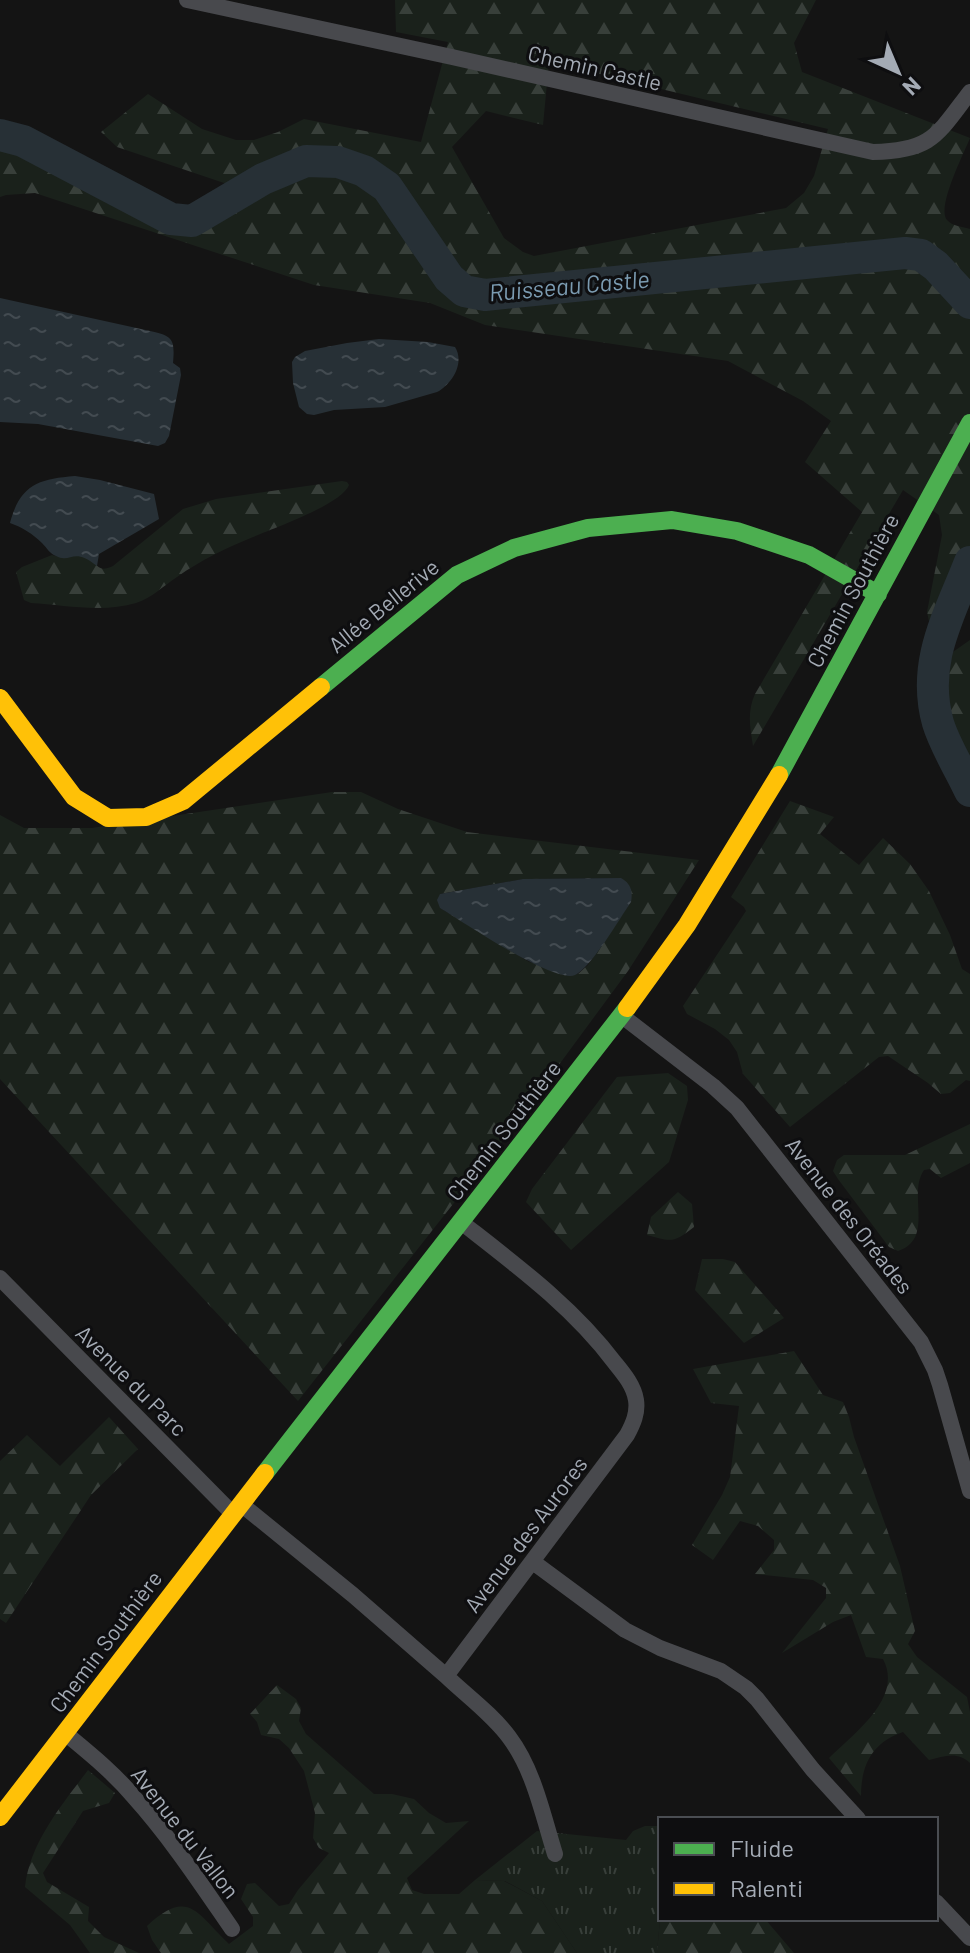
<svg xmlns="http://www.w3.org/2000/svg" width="970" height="1953" font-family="Barlow,sans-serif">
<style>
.grass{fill:url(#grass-tufts)}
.forest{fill:url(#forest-firs);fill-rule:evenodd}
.water{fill:url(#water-ripples)}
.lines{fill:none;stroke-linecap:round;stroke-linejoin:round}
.river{stroke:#273036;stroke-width:32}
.street{stroke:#48494d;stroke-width:16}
.fast{stroke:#4caf50;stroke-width:18}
.slow{stroke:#ffc107;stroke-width:18}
.labels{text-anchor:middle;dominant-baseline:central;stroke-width:6;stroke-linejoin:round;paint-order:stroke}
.street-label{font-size:22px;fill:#a4abb5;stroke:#0e0e10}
.water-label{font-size:24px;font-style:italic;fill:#7b9bb1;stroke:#0e0e10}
</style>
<defs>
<pattern id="grass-tufts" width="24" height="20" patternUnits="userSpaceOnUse" patternTransform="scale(2)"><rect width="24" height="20" fill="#1a211b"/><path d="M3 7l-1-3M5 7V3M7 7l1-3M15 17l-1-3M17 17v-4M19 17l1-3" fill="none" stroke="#383f3a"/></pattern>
<pattern id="forest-firs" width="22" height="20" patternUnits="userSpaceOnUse" patternTransform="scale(2)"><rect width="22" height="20" fill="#1a211b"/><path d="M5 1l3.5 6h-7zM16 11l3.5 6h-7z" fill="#383f3a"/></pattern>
<pattern id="water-ripples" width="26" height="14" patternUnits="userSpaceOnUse" patternTransform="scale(2)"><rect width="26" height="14" fill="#273036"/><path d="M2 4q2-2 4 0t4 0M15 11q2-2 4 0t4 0" fill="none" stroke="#434b51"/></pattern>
</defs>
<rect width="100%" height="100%" fill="#141414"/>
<path class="grass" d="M645,1826H660V1919L657,1953H577L542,1901L505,1881L475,1880L537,1831L626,1840L633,1831Z"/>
<path class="forest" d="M395,0H816L794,43L802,72L970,138C964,153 936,208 947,220C952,226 963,227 970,229V562L940,637L930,626L927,612L942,535L939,515L903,490L753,746C750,727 747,712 755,694L862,512L805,462L831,421L803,401L728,361L485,325L430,303L314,285L35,193L6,195L0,197V135L23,141L171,219L192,221L245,190L117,147L101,132L148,94L202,129L236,140H254L278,132L304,119L421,142L448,42L396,32ZM549,62L828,129L814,176L804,193L786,208L534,256L523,252L504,238L452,147L486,111L543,125Z
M342,481L347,482L349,485C342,504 274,528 253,537C226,548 201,560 177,577C163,586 152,598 136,603C103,613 64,605 31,603L24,600L16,572L22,567L52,555C65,560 73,552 85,556C98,562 96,574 113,566L183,509L216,499Z
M970,640V791L939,726L933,699V666Z
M332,792H361L398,809L467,832L699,860L628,971L505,1138L298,1401L0,1079V815L24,828H92ZM621,878L631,902L588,965L578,974L529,962L440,908V894L523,879Z
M790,801L834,817L820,834L859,865L883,838L910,864L929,891L950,935L962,969L970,974V1081L966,1080L950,1093L941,1094L928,1083L888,1056L879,1057L790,1127L743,1074L737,1052L729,1040L715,1029L687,1014L683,1006L746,911L744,907L731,897Z
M668,1073L687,1086L688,1100L669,1162L571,1250L526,1202L532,1189L617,1077Z
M970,1124V1163L941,1178L930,1169L924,1170C907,1194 935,1239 898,1251L889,1247L838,1179L833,1171L837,1160L844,1155H905Z
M678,1192L692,1204L694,1227C673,1243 672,1242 647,1235L651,1217Z
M702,1259H723L735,1262L784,1318L744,1343L695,1290Z
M794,1351L823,1395L843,1402L849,1417L854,1437L900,1566L915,1631L908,1644L917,1657L967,1697L970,1712V1763C958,1751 944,1756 929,1760L903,1732C873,1742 861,1764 861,1796L829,1758C853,1734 904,1698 883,1659L866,1657L851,1615L833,1622L782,1653L826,1598V1588L813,1580L755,1574L774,1550V1540L758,1526L740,1521L713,1560L692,1545L722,1495L730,1477L739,1406L711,1403L693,1369Z
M109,1417L138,1449L91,1495L6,1623L0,1619V1461L27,1435L60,1466Z
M277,1685L296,1699L301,1708L299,1721L306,1734L374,1794H392L414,1799L429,1813L446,1823L469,1821L407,1878L412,1890L424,1894H459L475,1880L504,1881L542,1901L577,1953H161L152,1940L147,1926C189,1887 197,1914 229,1944L253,1926V1917L241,1899L247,1884L255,1883L279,1906L289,1904L298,1890L329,1853L319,1848L313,1838L315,1813L304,1771L289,1748L279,1739L261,1735L257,1722L250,1714Z
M88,1770L115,1793L109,1803L83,1811L43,1873L47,1882L89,1907L88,1921L104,1937L139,1953H90L70,1925L25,1887C30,1842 62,1805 88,1770Z
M660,1919H765L794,1953H657Z"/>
<path class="water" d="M0,298L150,331C173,336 175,339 173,363L180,368L181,375L169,436L165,443L158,446L38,424L0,422Z
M379,339L428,342L455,347C465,363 452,384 437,392L385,407L334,410L314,415L307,414L299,407L293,383L292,362L295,357L305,351L347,343Z
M75,476L100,480L154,494L159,519L99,554L97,566C73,546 71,564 56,556C50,554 47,548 42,543C33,534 22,527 10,523C20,485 38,479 75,476Z
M621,878C631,884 633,891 631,902C620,918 591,968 575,975C554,984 462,921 440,908L437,900L440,894L523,879Z"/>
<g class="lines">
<path class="river" d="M0,135L23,141L171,219L192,221L263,179L306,161L338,162L364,171L387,187L449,278L464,291L485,295L905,253L921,255L936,266L970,303
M970,562C949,616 921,663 938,723C945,746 960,769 970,791"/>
<path class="street" d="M187,0L452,57L873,152C932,151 937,135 970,92
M622,1016L713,1086L737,1108L921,1342L935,1370L940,1385L970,1491
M0,1278L233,1514
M241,1504L353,1595L446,1676L627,1435C633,1424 638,1413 636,1400C634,1386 624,1374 615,1363C573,1307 516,1265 461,1222
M533,1562L625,1630L660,1648L721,1671L746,1688L757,1699L813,1770L858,1819
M446,1676C467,1696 492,1714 509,1737C534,1770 543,1816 555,1854
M65,1733C89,1753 113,1772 133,1796C170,1837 201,1884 232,1929
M936,1902L970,1938"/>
<path class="fast" d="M321,687L457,575L514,548L588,528L672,520L737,531L809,555L878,594
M779,775L970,423
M265,1473L627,1008"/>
<path class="slow" d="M0,698L74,797L108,818L146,817L183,801L321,687
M627,1008L687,925L779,775
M0,1817L265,1473"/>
</g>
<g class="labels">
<g class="street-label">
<text transform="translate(595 67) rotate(13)">Chemin Castle</text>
<text transform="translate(852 590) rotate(-62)">Chemin Southière</text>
<text transform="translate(383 605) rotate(-39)">Allée Bellerive</text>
<text transform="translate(503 1130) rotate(-52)">Chemin Southière</text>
<text transform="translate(850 1215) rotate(52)">Avenue des Oréades</text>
<text transform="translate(132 1380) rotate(45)">Avenue du Parc</text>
<text transform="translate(525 1534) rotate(-53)">Avenue des Aurores</text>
<text transform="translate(105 1641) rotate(-53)">Chemin Southière</text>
<text transform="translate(186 1832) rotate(52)">Avenue du Vallon</text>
</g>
<g class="water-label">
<text transform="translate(569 285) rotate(-5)">Ruisseau Castle</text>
</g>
</g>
<rect x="658" y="1817" width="280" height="104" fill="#0e0e10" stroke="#4a4d52" stroke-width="2"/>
<rect x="674" y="1843" width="40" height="12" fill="#4caf50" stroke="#4a4d52" stroke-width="2"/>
<text x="730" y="1857" font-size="24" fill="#a4abb5">Fluide</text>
<rect x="674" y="1883" width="40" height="12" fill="#ffc107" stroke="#4a4d52" stroke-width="2"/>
<text x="730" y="1897" font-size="24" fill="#a4abb5">Ralenti</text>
<g transform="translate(898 72) rotate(136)" stroke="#0e0e10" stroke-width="6" paint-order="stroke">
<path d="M0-6L14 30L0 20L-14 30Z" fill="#a4abb5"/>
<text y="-12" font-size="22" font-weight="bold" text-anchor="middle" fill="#a4abb5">N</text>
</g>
</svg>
